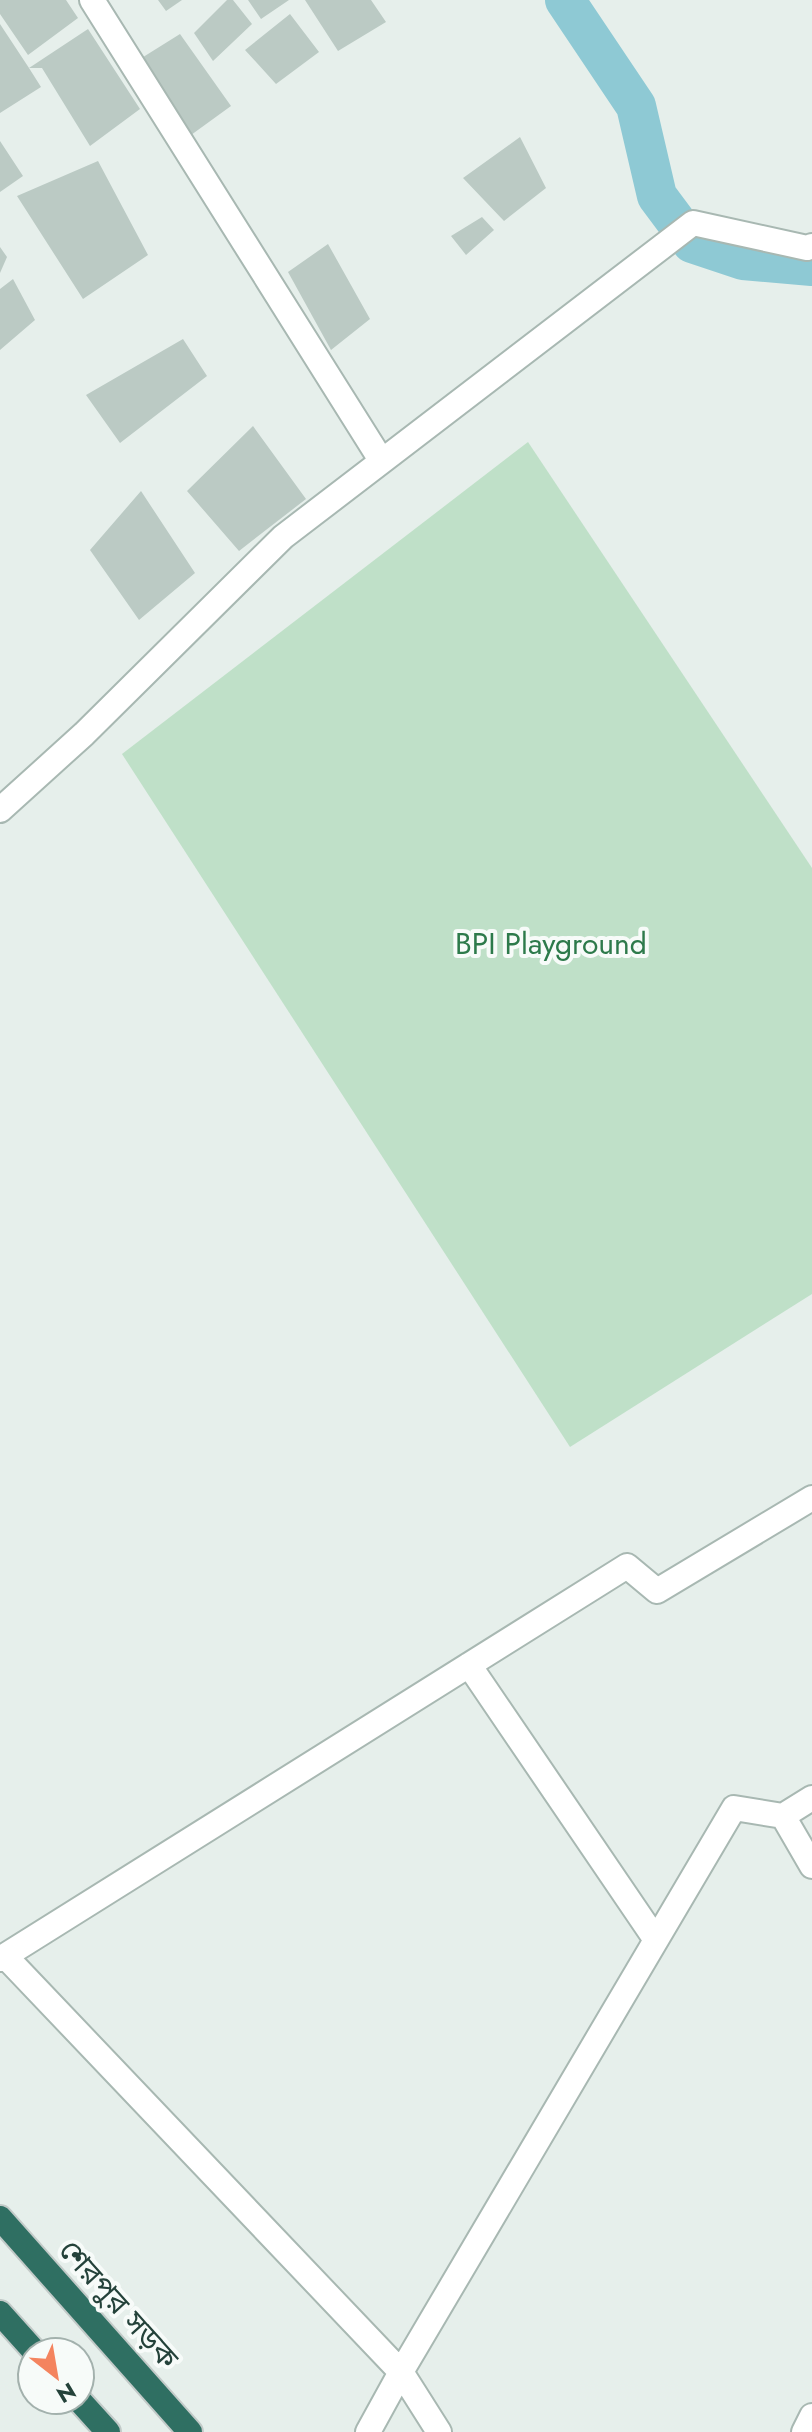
<svg xmlns="http://www.w3.org/2000/svg" width="812" height="2432" font-family="Jost,'Noto Sans Bengali',sans-serif">
<style>
.green{fill:#bfe0c8}
.lines{fill:none;stroke-linecap:round;stroke-linejoin:round}
.canal{stroke:#8ec9d4;stroke-width:40}
.building{fill:#bbcac4}
.street-casing{stroke:#a8b8b2;stroke-width:28}
.highway-casing{stroke:#c2cac8;stroke-width:28}
.street{stroke:#fff;stroke-width:24}
.highway{stroke:#2f6f62;stroke-width:24}
.labels{text-anchor:middle;dominant-baseline:central;stroke-width:8;stroke-linejoin:round;paint-order:stroke}
.park-label{font-size:30px;fill:#2d7a4b;stroke:#f7fbf9}
.street-label{font-size:30px;fill:#24423a;stroke:#f7fbf9}
</style>
<rect width="100%" height="100%" fill="#e6efeb"/>
<path class="green" d="M528,442L812,868V1294L570,1447L122,754Z"/>
<g class="lines">
<path class="canal" d="M565,0L636,106L657,196L692,243L743,260L812,266"/>
</g>
<path class="building" d="M0,0H66L78,18L28,55L0,14Z
M158,0H182L166,11Z
M227,0H233L252,24L213,61L194,33Z
M248,0H289L261,19Z
M305,0H371L386,22L338,51Z
M290,14L319,52L276,84L245,50Z
M0,24L29,68L88,29L140,109L90,146L42,68H29L41,87L0,113Z
M180,34L231,106L191,135L140,59Z
M520,137L546,188L504,221L463,178Z
M0,141L23,176L0,192Z
M98,161L148,255L83,299L17,196Z
M482,217L494,230L466,255L451,236Z
M328,244L370,319L331,350L288,272Z
M0,247L7,257L0,273Z
M13,279L35,320L0,350V289Z
M183,339L207,376L120,443L86,395Z
M253,426L306,499L239,551L187,491Z
M141,491L195,573L139,620L90,550Z"/>
<g class="lines">
<defs>
<path id="street" d="M92,0L381,460
M0,810L84,734L283,537L693,223L807,248L812,246
M469,1665L656,1940
M812,1798L783,1816L812,1866
M5,1956L401,2372L734,1808L783,1816
M0,1959L627,1566L657,1591L812,1498
M368,2432L401,2372L439,2432
M804,2432L812,2416"/>
<path id="highway" d="M0,2218L190,2432
M0,2313L35,2352
M79,2400L108,2432"/>
</defs>
<use href="#street" class="street-casing"/>
<use href="#highway" class="highway-casing"/>
<use href="#street" class="street"/>
<use href="#highway" class="highway"/>
</g>
<g class="labels">
<g class="park-label">
<text x="551" y="943">BPI Playground</text>
</g>
<g class="street-label">
<text transform="translate(119 2304) rotate(48)">শেরপুর সড়ক</text>
</g>
</g>
<g transform="translate(56 2376) rotate(149)"><circle r="38" fill="#f7fbf9" stroke="#a3b1ad" stroke-width="2"/>
<path d="M0-6L14 30L0 20L-14 30Z" fill="#f4845f"/>
<text y="-12" font-size="22" font-weight="bold" text-anchor="middle" fill="#24423a">N</text>
</g>
</svg>
